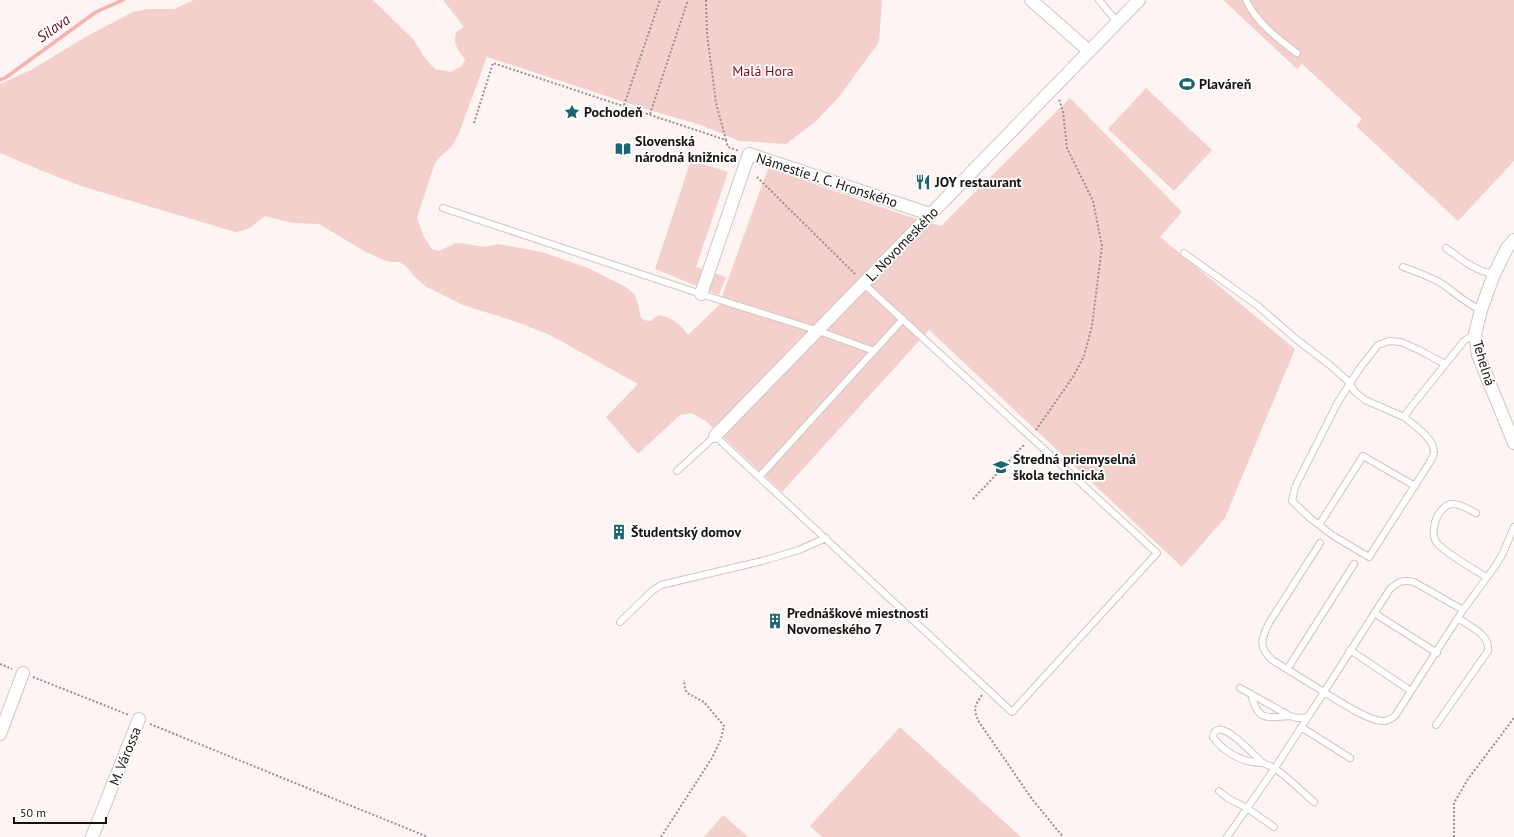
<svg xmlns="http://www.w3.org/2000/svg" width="1514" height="837" font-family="'PT Sans',sans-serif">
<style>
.green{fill:#f4d0cc}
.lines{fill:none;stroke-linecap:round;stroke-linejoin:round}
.stream{stroke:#f4b4ae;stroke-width:3.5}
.lane-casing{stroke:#d1c5c4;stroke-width:8}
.street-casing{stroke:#d1c5c4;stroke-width:14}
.path{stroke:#989190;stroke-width:2;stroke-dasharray:2 2;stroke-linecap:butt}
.lane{stroke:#fff;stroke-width:6}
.street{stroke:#fff;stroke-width:12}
.labels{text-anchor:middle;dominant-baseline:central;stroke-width:3.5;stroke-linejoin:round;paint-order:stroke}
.park-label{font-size:14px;fill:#880616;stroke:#fff}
.poi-label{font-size:14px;font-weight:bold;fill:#171312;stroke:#fff;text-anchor:start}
.street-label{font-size:14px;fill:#171312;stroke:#fff}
.water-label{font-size:15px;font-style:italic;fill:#670710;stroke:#fff}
</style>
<rect width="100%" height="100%" fill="#fef4f3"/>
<path class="green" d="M194,0H373L413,39L425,58L435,69L450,72L462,66L465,59C457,49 453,44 456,32L464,27L443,0H882L879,42L839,97L815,122L786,144L740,141L701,125L652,111L487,57L459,133L452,146L438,159L434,166L417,218L424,237L432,249L439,251L456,243H460L485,247L498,244L542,252L588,268L626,287L634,294L638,304L641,318C652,324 650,320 659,315C671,317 682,325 688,335L719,305L768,168L904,215L941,226L1070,98L1182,212L1160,237L1295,349L1225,518L1182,567L929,330L782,492L707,422L692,413L680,415L638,454L606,417L638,384L550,335L517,322L463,305L425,286L414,276L406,266L399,262H391L381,259L366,252L319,224L292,223L265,216C252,225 252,230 235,232L81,186L40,170L0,153V84L31,70L87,36L133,12L147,9H174Z
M1223,0H1514V161L1458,221L1356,126L1362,119L1302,64L1297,69Z
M1146,88L1212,150L1174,191L1108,129Z
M691,160L728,172L696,267L726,277L719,295L655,269Z
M900,727L1021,837H822L810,826Z
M723,815L748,837H704Z"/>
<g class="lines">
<path class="stream" d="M0,80L5,78L96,12L123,0"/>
<defs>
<path id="lane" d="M1099,0L1117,22
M1246,0C1256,22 1277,38 1297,53
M443,208L701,294L819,331L874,351
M1446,248C1461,259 1475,271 1494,274
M1184,253L1258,306L1296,339L1331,366L1350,383L1354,391L1365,400L1404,417
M1403,267C1417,272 1432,277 1444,285C1456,294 1467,304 1481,310
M1445,364L1419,350L1401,342L1389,341L1378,345L1360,368L1338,402L1295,487L1292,501L1310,518L1332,535L1369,557L1430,462C1431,460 1433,456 1434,453C1435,439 1414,425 1404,417L1411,407L1464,341L1475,334
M677,471L715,436L1012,712L1157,553L864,284
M759,477L903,319
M1476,513C1470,510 1461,504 1453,504C1438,504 1428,532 1437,543C1445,553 1474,569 1486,577
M1319,525L1363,456L1415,486
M1463,610L1414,582C1403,579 1398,582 1390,589L1324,692C1337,700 1369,722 1384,721C1388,721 1392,718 1395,716L1463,610L1496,565L1503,553L1514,527
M1374,613L1437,653
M620,622L652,591L661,585L762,561L799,550L826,538
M1350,650L1411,691
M1288,668L1354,564
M1240,688L1290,716L1297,718L1307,717
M1251,694C1258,721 1265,718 1290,716
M1436,725L1488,651C1490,634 1470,627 1458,618
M1301,727L1350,758
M1263,763C1244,763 1224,753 1213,737C1217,712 1256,758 1263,763C1266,765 1271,766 1274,768C1287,776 1302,792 1314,802
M1219,791L1229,799L1247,808L1274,827
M1227,837L1275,768L1324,692L1272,660C1258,647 1261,639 1269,623L1320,543"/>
<path id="street" d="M1031,0L1089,51
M1514,240L1507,248L1494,274L1481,310L1475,334L1478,355L1514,443
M701,294L749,154L930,214
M715,436L1139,0
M0,734L23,673
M92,837L139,719"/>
</defs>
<use href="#lane" class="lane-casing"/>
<use href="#street" class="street-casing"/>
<path class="path" d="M706,0L707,33L716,103L726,140
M624,105L660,0
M650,114L688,0
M474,123L493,63L726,140L728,147L739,151
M757,177L856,275
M1036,430L1073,377L1084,356L1092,326L1102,246L1093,201L1067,148L1063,112L1059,99
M973,499L1025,444
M0,664L12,669
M33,677L129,715
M982,695C974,707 973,709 979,722L1032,799L1063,837
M150,724L428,837
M661,837L712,758L721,739L724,726L704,702L687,693L685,689L684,680
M1454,837V803L1468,779L1514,718"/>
<use href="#lane" class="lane"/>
<use href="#street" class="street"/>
</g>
<defs>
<symbol id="stadium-bare" viewBox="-9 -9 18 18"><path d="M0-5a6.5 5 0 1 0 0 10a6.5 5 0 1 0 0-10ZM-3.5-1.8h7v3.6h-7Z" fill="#1b6571" stroke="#fff" stroke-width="2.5" paint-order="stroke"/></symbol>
<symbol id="sight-bare" viewBox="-9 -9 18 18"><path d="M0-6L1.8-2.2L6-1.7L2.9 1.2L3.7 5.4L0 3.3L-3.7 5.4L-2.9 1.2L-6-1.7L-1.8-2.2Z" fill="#1b6571" stroke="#fff" stroke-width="2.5" paint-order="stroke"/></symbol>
<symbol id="library-bare" viewBox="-9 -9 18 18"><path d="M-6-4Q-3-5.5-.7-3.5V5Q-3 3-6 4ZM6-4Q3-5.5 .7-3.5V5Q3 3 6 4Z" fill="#1b6571" stroke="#fff" stroke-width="2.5" paint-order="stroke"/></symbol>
<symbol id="restaurant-bare" viewBox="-9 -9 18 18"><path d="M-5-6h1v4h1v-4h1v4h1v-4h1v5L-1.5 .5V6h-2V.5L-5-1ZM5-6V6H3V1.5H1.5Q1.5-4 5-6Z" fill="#1b6571" stroke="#fff" stroke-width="2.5" paint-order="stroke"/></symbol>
<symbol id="school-bare" viewBox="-9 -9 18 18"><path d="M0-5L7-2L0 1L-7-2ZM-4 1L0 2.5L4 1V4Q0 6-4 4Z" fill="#1b6571" stroke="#fff" stroke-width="2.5" paint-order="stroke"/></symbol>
<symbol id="building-bare" viewBox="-9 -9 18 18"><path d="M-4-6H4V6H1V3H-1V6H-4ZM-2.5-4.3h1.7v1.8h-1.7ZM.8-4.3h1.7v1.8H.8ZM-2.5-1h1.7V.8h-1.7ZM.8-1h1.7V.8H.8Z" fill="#1b6571" stroke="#fff" stroke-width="2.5" paint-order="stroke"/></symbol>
</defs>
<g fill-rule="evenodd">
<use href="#stadium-bare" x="1176" y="73" width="22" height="22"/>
<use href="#sight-bare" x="561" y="101" width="22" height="22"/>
<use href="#library-bare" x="612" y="138" width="22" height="22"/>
<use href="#restaurant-bare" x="912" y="171" width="22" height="22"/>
<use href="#school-bare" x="990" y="456" width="22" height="22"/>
<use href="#building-bare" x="608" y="521" width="22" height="22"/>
<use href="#building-bare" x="764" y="610" width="22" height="22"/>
</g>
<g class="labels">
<g class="park-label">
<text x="763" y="71">Malá Hora</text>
</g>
<g class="poi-label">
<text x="1199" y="84">Plaváreň</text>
<text x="584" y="112">Pochodeň</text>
<text x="635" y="141">Slovenská<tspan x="635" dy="16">národná knižnica</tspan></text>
<text x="935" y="182">JOY restaurant</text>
<text x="1013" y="459">Stredná priemyselná<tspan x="1013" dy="16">škola technická</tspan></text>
<text x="631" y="532">Študentský domov</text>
<text x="787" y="613">Prednáškové miestnosti<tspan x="787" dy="16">Novomeského 7</tspan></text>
</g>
<g class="street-label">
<text transform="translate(827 180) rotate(18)">Námestie J. C. Hronského</text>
<text transform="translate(902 244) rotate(-46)">L. Novomeského</text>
<text transform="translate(1484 363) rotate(73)">Tehelná</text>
<text transform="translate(125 756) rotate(-68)">M. Várossa</text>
</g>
<g class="water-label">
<text transform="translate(53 28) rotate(-35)">Silava</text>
</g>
</g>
<path d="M14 817v6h92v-6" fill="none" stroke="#171312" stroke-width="2"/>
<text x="20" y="817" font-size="12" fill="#171312" stroke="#ffffff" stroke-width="3" paint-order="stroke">50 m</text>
</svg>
